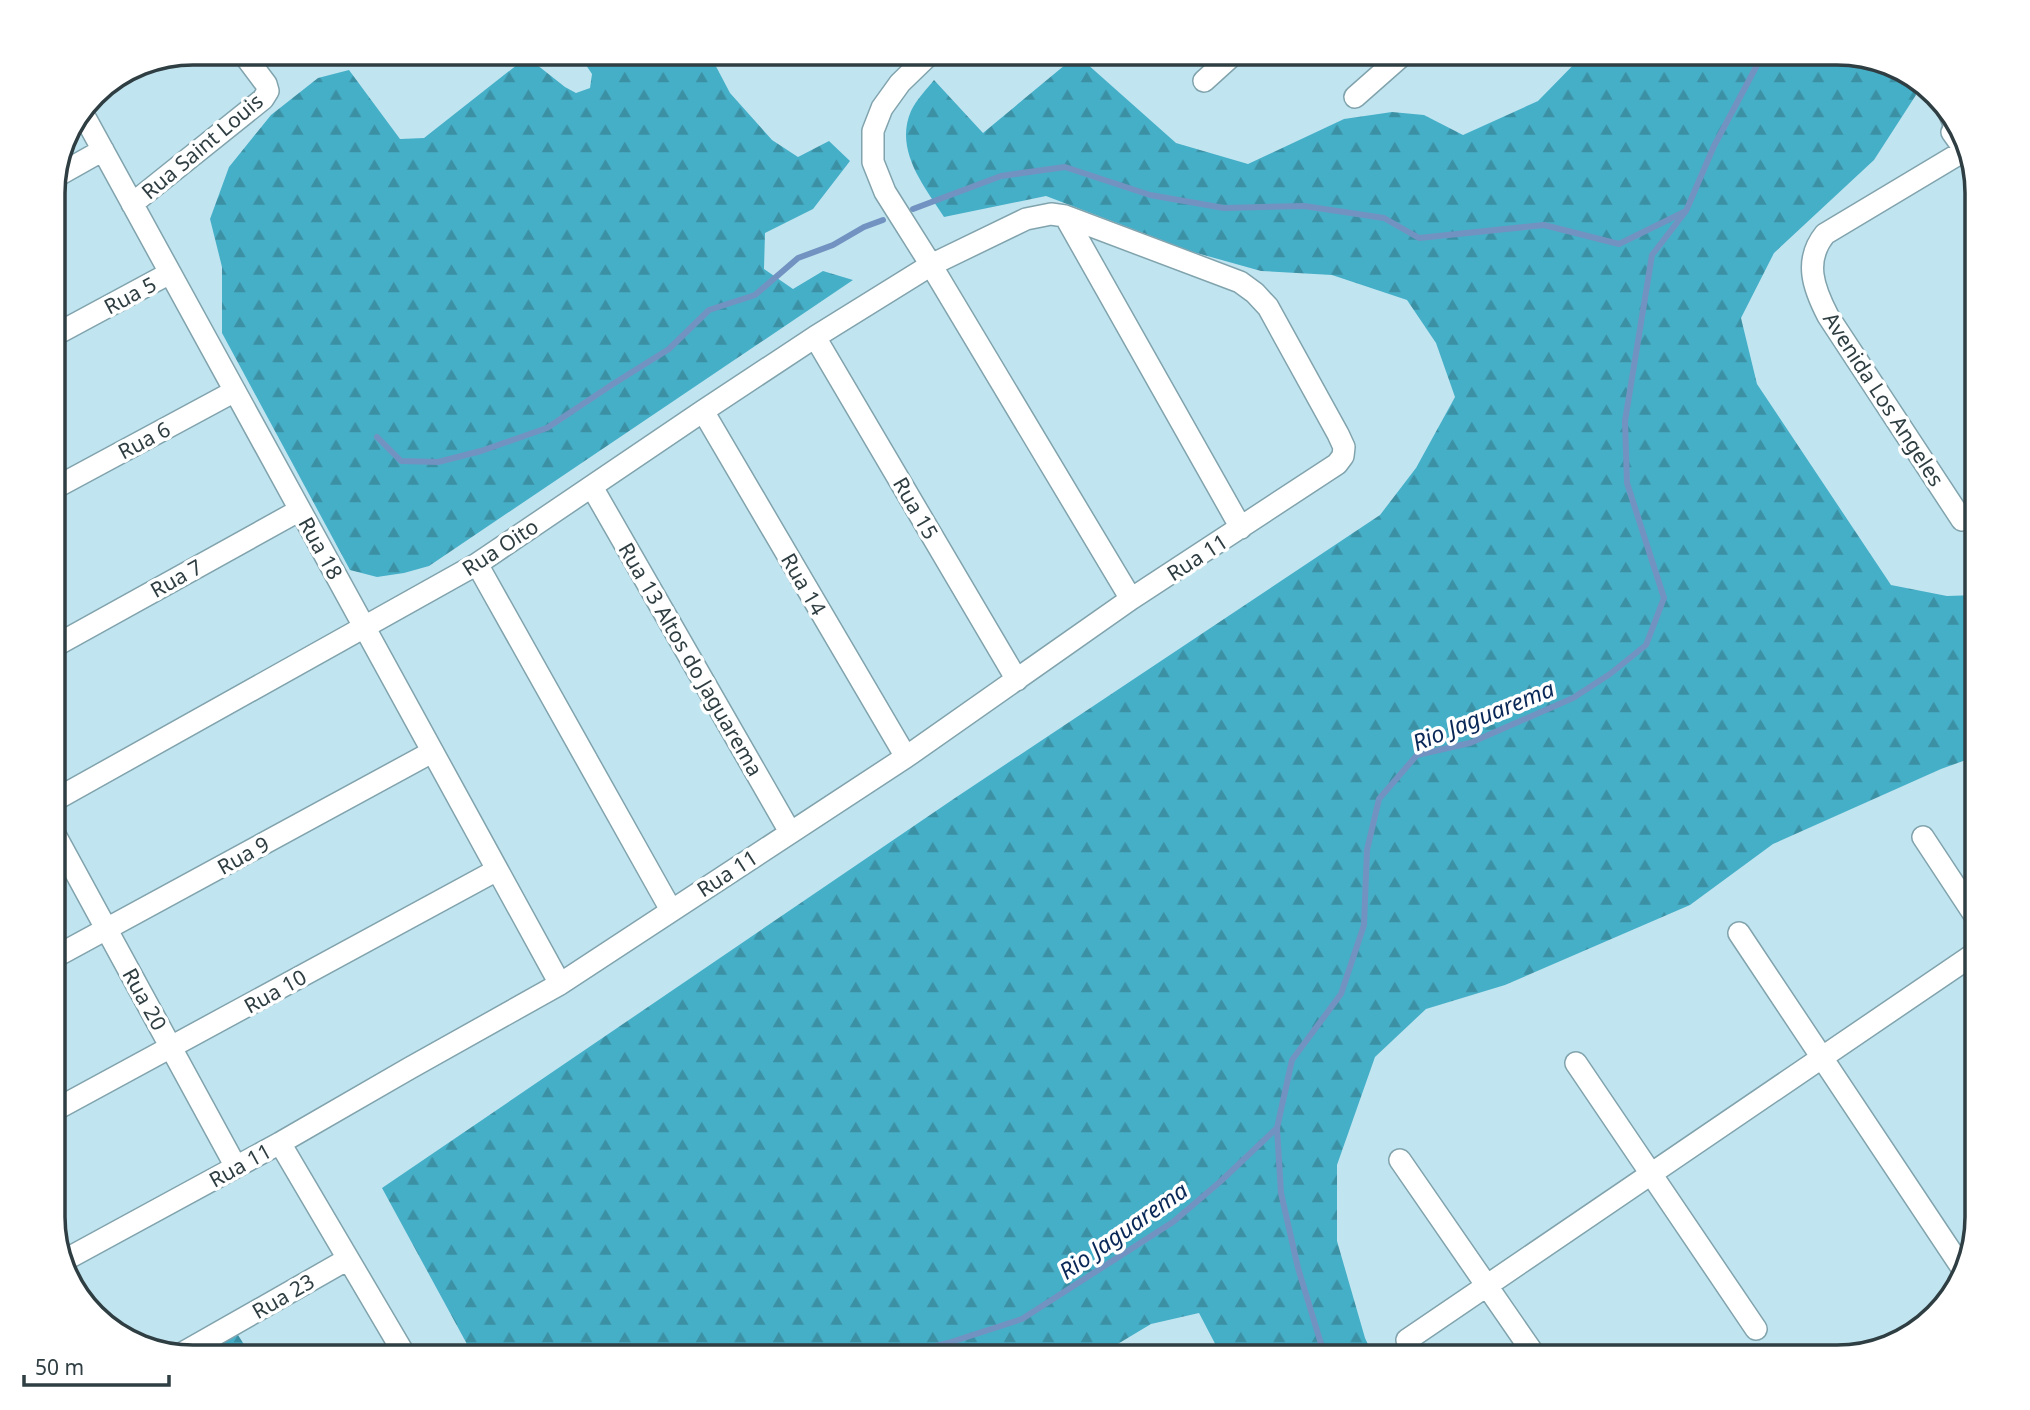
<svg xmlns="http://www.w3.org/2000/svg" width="2030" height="1410" font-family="'Noto Sans',sans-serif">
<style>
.forest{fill:url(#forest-firs)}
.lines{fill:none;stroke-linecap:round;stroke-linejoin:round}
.stream{stroke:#7293c1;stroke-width:6}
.service-casing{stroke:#81a3ad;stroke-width:14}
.minor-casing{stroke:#81a3ad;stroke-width:24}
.service{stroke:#fff;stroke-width:10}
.minor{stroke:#fff;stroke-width:21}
.labels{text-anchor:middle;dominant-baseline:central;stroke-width:7;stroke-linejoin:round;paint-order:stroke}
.street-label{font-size:21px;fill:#2f3e42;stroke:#fff}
.water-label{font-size:23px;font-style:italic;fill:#092858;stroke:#fff}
.rim{fill:none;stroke:#2f3e42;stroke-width:3.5}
</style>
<defs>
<pattern id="forest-firs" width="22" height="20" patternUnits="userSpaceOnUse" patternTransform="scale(1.75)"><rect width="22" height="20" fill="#46afc8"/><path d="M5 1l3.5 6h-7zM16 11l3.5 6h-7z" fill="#3b90a4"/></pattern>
</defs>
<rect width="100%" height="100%" fill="#c1e5f0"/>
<path class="forest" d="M578,53H709L730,93L772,140L798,157L829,141L850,161L813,209L765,233L764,269L793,289L823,271L853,280L429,566L404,573L377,577L350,570L222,333V267L210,219L229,167L271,115L318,78L349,70L400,139L424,138L527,57L565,87L576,93L590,88L592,74Z
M1585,53H1837L1908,74L1916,95L1874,160L1774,253L1741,318L1757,384L1891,585L1947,596L1977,595V756L1941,769L1773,844L1690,905L1505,985L1426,1009L1375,1057L1337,1165V1241L1365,1338L1374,1357H1222L1199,1313L1151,1324L1096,1357H474L382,1188L955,798L1380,515L1416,468L1455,397L1436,343L1407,300L1332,275L1261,271L1193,252L1046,196L944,217C924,186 894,150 911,111C916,100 927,89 934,80L983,133L1077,55L1176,143L1248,164L1344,119L1392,112L1424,115L1463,135L1538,101Z
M238,1335L252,1357H196Z"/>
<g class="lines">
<path class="stream" d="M913,209L1001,176L1065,167L1150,195L1224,208L1304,206L1384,218L1419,238L1544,225L1619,244L1684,212
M377,437L401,461L438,462L481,451L547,428L613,384L669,349L709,310L755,295L798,258L833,245L864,227L883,220
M1277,1128L1281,1193L1298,1268L1325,1357
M893,1357L948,1343L1022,1319L1173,1222L1221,1181L1277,1128L1292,1060L1341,994L1364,925L1367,850L1379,799L1417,755L1470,743L1573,698L1610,674L1646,645L1664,598L1627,483L1625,421L1652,255L1686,211L1714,146L1764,52"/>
<defs>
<path id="service" d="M1940,104L1952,132"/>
<path id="minor" d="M932,52L900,83L882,108L873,131V162L885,192L931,265L1131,599
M1204,81L1236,52
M1355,97L1406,52
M82,112L560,984
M1952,132L1969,156
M55,177L103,150
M132,204L263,99L268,91L266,84L242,52
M1065,216L1241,528
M53,336L170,273
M815,337L1017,680
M703,411L906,757
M592,487L790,832
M53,489L235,391
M1962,520L1828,316C1814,289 1803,261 1825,234L1967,149
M477,564L671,910
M53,647L300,510
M53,801L477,564L703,411L815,337L931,265L1026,219L1051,214L1065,216L1240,282L1255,293L1268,307L1338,434L1344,447L1343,456L1337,464L1131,599L906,757L560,984L410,1068L280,1143L63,1261
M53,831L236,1167
M1923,837L1977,919
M1739,933L1962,1268
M53,958L432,752
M1576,1063L1756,1329
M53,1111L497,870
M280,1143L406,1357
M1400,1160L1536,1357
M1407,1340L1977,952
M181,1354L348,1259"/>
</defs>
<use href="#service" class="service-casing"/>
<use href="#minor" class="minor-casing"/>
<use href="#service" class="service"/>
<use href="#minor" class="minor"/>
</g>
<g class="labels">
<g class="street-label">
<text transform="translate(202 146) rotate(-40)">Rua Saint Louis</text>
<text transform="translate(130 295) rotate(-28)">Rua 5</text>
<text transform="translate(1884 399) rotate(57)">Avenida Los Angeles</text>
<text transform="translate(144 440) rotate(-28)">Rua 6</text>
<text transform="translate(916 508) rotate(60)">Rua 15</text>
<text transform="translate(500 547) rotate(-33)">Rua Oito</text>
<text transform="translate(321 548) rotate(61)">Rua 18</text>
<text transform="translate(1197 557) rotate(-33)">Rua 11</text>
<text transform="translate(176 578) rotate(-29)">Rua 7</text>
<text transform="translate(804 584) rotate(60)">Rua 14</text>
<text transform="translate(691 659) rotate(60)">Rua 13 Altos do Jaguarema</text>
<text transform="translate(243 855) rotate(-29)">Rua 9</text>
<text transform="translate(727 873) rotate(-33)">Rua 11</text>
<text transform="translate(275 991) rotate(-29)">Rua 10</text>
<text transform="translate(145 999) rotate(61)">Rua 20</text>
<text transform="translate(240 1165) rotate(-29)">Rua 11</text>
<text transform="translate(283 1296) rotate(-30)">Rua 23</text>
</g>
<g class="water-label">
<text transform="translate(1483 715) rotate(-22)">Rio Jaguarema</text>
<text transform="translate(1123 1230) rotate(-35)">Rio Jaguarema</text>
</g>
</g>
<path d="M0 0H2030V1410H0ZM193 65H1837A128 128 0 0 1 1965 193V1217A128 128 0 0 1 1837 1345H193A128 128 0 0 1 65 1217V193A128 128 0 0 1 193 65Z" fill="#fff" fill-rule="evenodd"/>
<path class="rim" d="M193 65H1837A128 128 0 0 1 1965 193V1217A128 128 0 0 1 1837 1345H193A128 128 0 0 1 65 1217V193A128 128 0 0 1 193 65Z"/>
<path d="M24 1375v10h145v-10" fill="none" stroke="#2f3e42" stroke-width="3.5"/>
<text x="35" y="1375" font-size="21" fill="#2f3e42" stroke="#ffffff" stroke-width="5" paint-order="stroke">50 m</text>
</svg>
